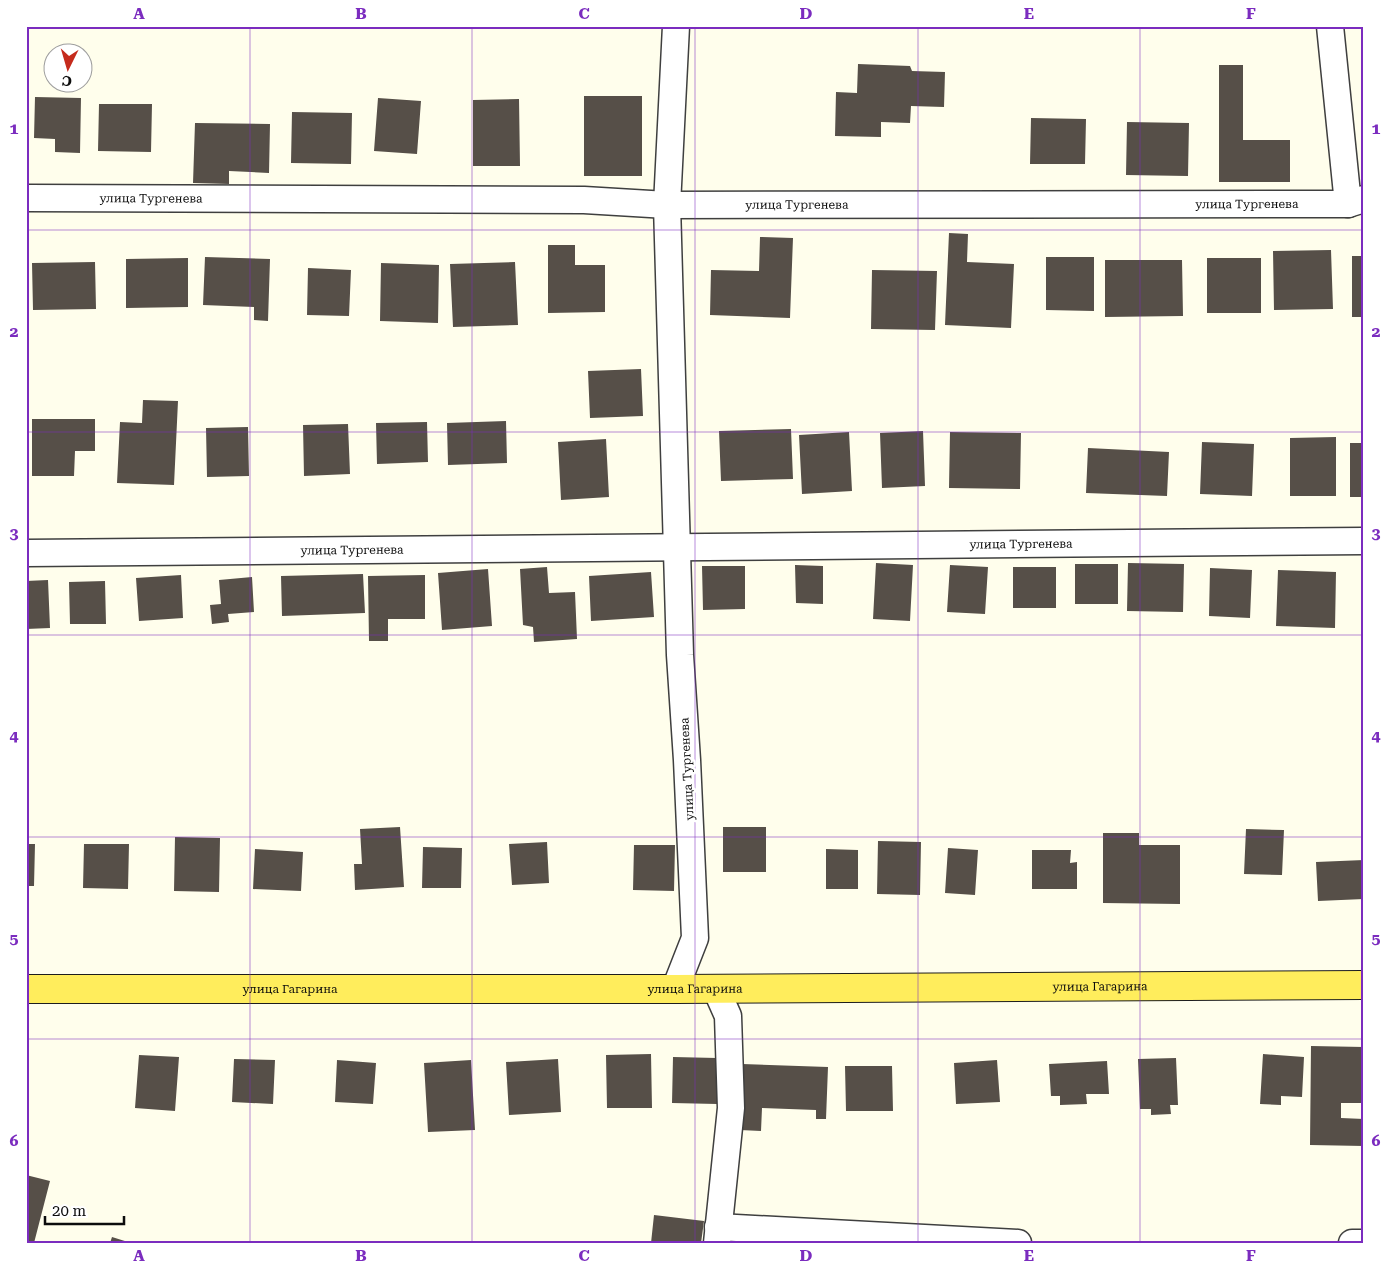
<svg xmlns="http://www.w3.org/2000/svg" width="1390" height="1269" font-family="'Roboto Serif',serif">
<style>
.building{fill:#564f48}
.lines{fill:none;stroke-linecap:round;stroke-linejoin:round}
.minor-casing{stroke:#3f3f3f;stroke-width:29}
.major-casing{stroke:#1d1d1d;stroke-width:30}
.minor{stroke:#fff;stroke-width:26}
.major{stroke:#ffed5c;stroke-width:28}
.grid{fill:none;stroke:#7b2cbf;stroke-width:1;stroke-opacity:0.55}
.labels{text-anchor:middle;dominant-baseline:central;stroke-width:5;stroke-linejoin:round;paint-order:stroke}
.street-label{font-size:12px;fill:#0c0c0c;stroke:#fff}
.neatline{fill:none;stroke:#7b2cbf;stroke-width:2}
.grid-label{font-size:16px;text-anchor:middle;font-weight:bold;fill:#7b2cbf}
</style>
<rect width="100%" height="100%" fill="#fffeec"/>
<path class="building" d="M858,64L910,66L912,71L945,72L944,107L911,106L910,123L881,122V137L835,136L836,92L857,93Z
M1219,65H1243V140H1290V182H1219Z
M584,96H642V176H584Z
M35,97L81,98L80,153L55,152V139L34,138Z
M378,98L421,101L417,154L374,151Z
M519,99L520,166H473V100Z
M99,104H152L151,152L98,151Z
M292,112L352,113L351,164L291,163Z
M1031,118L1086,119L1085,164H1030Z
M1127,122L1189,123L1188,176L1126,175Z
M195,123L270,124L269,173L229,171V184L193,183Z
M949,233L968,234L967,262L1014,264L1011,328L945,325Z
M760,237L793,238L790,318L710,315L711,270L759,271Z
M548,245H575V265H605V312L548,313Z
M1331,250L1333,309L1274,310L1273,251Z
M1352,256H1364V317H1352Z
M205,257L270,259L268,321L254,320V307L203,305Z
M1046,257H1094V311L1046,310Z
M188,258V307L126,308V259Z
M1207,258H1261V313H1207Z
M1105,260H1182L1183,316L1105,317Z
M95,262L96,309L33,310L32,263Z
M515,262L518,325L453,327L450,264Z
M381,263L439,265L438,323L380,321Z
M308,268L351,270L349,316L307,315Z
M872,270L937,271L935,330L871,329Z
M641,369L643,416L590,418L588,371Z
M143,400L178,401L174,485L117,483L120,422L142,423Z
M32,419H95V451H75L74,476H32Z
M506,421L507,463L448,465L447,423Z
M427,422L428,462L377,464L376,423Z
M348,424L350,474L304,476L303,425Z
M248,427L249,476L207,477L206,428Z
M791,429L793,479L721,481L719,431Z
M923,431L925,486L882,488L880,433Z
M849,432L852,491L802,494L799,435Z
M950,432L1021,433L1020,489L949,488Z
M1336,437V496H1290V438Z
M606,439L609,497L561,500L558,442Z
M1202,442L1254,444L1252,496L1200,494Z
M1350,443H1364V497H1350Z
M1088,448L1169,452L1167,496L1086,493Z
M876,563L913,565L910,621L873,619Z
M1128,563L1184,564L1183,612L1127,611Z
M1075,564H1118V604H1075Z
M795,565L823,566V604L796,603Z
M950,565L988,567L985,614L947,612Z
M702,566H745V609L703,610Z
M547,567L549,593L575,592L577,639L534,642L533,627L523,625L520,569Z
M1013,567H1056V608H1013Z
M1210,568L1252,570L1250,618L1209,616Z
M488,569L492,626L442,630L438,573Z
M1278,570L1336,572L1335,628L1276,626Z
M651,572L654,617L591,621L589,576Z
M363,574L365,613L282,616L281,576Z
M181,575L183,618L139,621L136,578Z
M425,575V619H388V641H369L368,576Z
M252,577L254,612L228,614L229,622L212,624L210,605L221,604L219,580Z
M48,580L50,628L26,629V581Z
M105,581L106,624H70L69,582Z
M400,827L404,887L355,890L354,864H362L360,829Z
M723,827H766V872H723Z
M1246,829L1284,830L1282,875L1244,874Z
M1103,833H1139V845H1180V904L1103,903Z
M175,837L220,838L219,892L174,891Z
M878,841L921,842L920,895L877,894Z
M547,842L549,883L512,885L509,844Z
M26,844H35L34,886H26Z
M84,844H129L128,889L83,888Z
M634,845H675L674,891L633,890Z
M423,847L462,848L461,888H422Z
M948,848L978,850L975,895L945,893Z
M255,849L303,852L301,891L253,889Z
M826,849L858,850V889H826Z
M1032,850H1071L1070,863L1077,862V889H1032Z
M1364,860V899L1318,901L1316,862Z
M1311,1046L1364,1047V1103H1341V1118L1364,1119V1146L1310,1145Z
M651,1054L652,1108H607L606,1055Z
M1263,1054L1304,1057L1302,1097L1281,1096V1105L1260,1104Z
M139,1055L179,1057L175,1111L135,1108Z
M673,1057L717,1058V1104L672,1103Z
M1176,1058L1178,1105H1170L1171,1114L1151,1115V1109H1140L1138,1059Z
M234,1059L275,1060L273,1104L232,1102Z
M558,1059L561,1112L509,1115L506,1062Z
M337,1060L376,1063L373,1104L335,1102Z
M471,1060L475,1130L428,1132L424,1063Z
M997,1060L1000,1102L956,1104L954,1063Z
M1107,1061L1109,1094H1086L1087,1104L1060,1105V1096H1051L1049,1064Z
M742,1064L828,1067L826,1119H816V1110L762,1108L761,1131L740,1130Z
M845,1066H892L893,1111H846Z
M26,1175L50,1181L34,1243H26Z
M654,1215L704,1221L701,1243H651Z
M112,1237L128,1242V1243H110Z"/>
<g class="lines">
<defs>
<g id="minor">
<path d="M1330,26L1348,204"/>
<path id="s1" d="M26,198L584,200L667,205L1348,204L1364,199"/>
<path id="s2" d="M26,553L1364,541"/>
<path d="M675,989L695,938L687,760L680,655L667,205L676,26"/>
<path d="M716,989L728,1016L731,1108L717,1243"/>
<path d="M718,1227L1018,1243"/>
<path d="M1352,1243H1364"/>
</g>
<g id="major">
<path id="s3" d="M26,989H675L1364,985"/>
</g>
</defs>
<use href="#minor" class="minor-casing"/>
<use href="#major" class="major-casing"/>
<use href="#minor" class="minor"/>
<use href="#major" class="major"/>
</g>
<path class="grid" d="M250,26V1243M472,26V1243M695,26V1243M918,26V1243M1140,26V1243M26,230H1364M26,432H1364M26,635H1364M26,837H1364M26,1039H1364"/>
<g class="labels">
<g class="street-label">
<text stroke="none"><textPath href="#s1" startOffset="125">улица Тургенева</textPath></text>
<text stroke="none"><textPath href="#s1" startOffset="1221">улица Тургенева</textPath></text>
<text stroke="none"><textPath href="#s1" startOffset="771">улица Тургенева</textPath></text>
<text stroke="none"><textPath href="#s2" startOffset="995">улица Тургенева</textPath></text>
<text stroke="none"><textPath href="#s2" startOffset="326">улица Тургенева</textPath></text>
<text transform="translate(687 769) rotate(-93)">улица Тургенева</text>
<text stroke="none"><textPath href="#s3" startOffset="1074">улица Гагарина</textPath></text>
<text stroke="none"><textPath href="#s3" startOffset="264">улица Гагарина</textPath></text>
<text stroke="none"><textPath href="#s3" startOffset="669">улица Гагарина</textPath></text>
</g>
</g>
<rect width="1390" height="1269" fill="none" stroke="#ffffff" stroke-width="55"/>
<g transform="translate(68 68) rotate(185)"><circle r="24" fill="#ffffff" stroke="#9e9e9e"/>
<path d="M0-4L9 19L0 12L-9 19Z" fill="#c52b1c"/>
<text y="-8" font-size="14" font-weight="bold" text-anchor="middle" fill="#0c0c0c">С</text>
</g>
<path d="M45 1216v8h79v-8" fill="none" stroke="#0c0c0c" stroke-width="2.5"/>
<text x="52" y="1216" font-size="15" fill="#0c0c0c" stroke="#ffffff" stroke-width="4" paint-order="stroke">20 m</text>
<rect x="28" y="28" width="1334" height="1214" class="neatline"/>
<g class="grid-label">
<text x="139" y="19">A</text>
<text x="361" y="19">B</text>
<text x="584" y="19">C</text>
<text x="806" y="19">D</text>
<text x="1029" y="19">E</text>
<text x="1251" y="19">F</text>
<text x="14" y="134">1</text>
<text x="1376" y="134">1</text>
<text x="14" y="337">2</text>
<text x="1376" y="337">2</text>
<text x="14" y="539">3</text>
<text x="1376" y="539">3</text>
<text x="14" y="741">4</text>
<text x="1376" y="741">4</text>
<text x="14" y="944">5</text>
<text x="1376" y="944">5</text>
<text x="14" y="1146">6</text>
<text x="1376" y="1146">6</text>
<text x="139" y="1261">A</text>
<text x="361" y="1261">B</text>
<text x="584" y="1261">C</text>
<text x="806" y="1261">D</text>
<text x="1029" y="1261">E</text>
<text x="1251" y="1261">F</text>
</g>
</svg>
